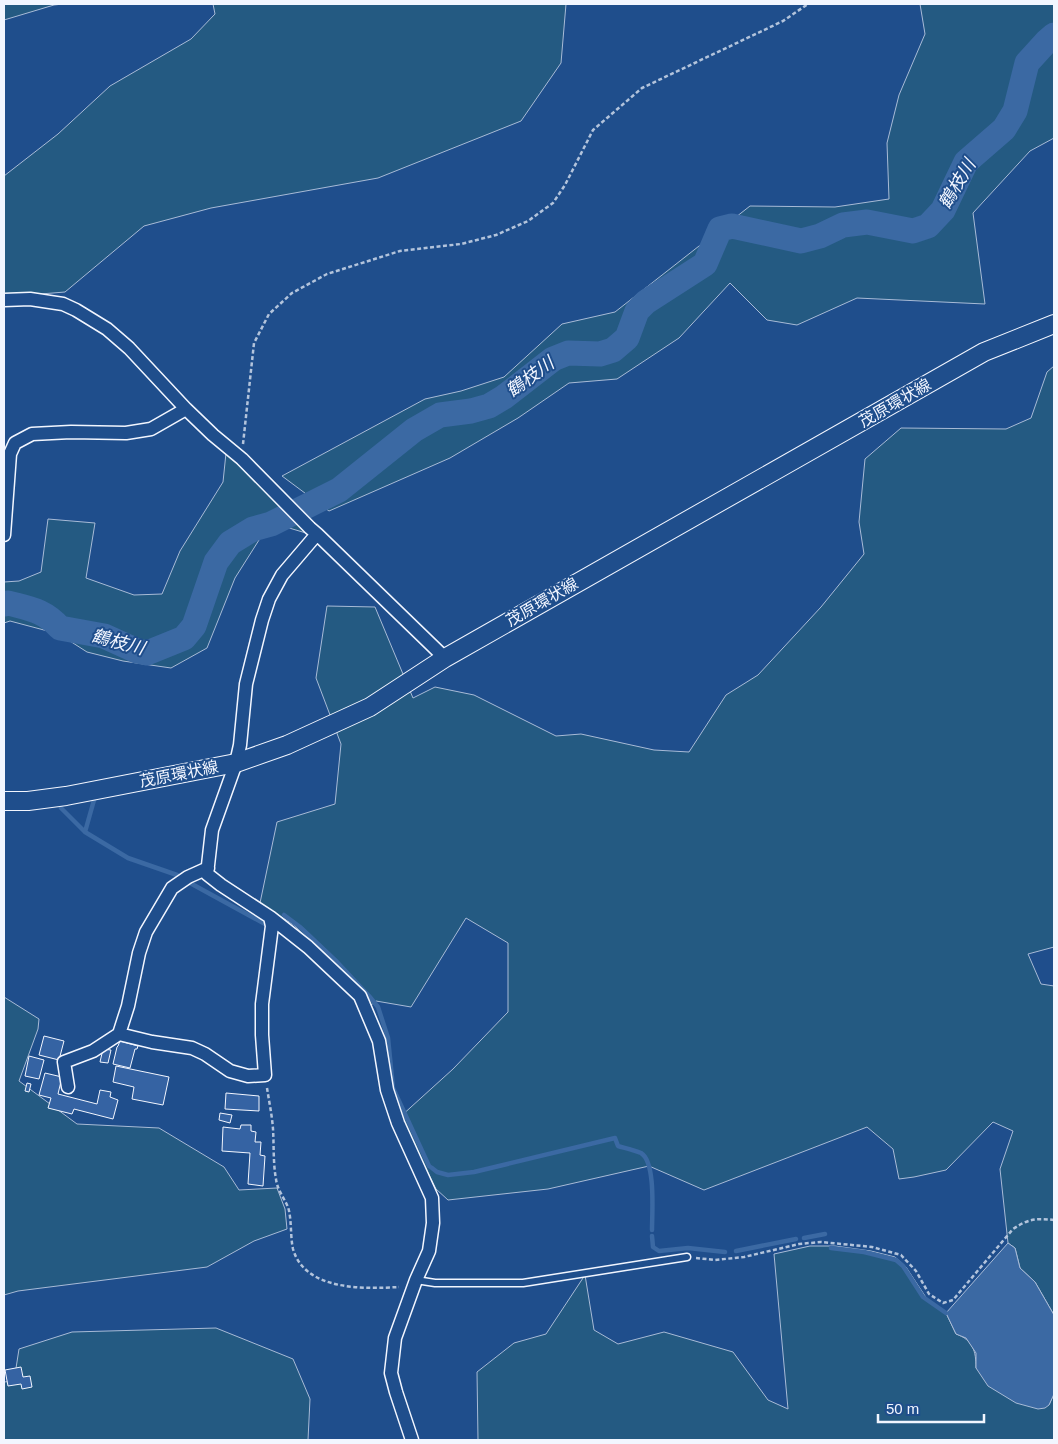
<svg xmlns="http://www.w3.org/2000/svg" width="1058" height="1444" font-family="Helvetica,'Noto Sans JP',sans-serif">
<style>
.green{fill:#245a82;stroke:#a8bbd7}
.water{fill:#3b69a3;stroke:#a8bbd7}
.lines{fill:none;stroke-linecap:round;stroke-linejoin:round}
.stream{stroke:#3b69a3;stroke-width:4.5}
.river{stroke:#3b69a3;stroke-width:25}
.building{fill:#3563a3;stroke:#f2f6ff}
.lane-casing{stroke:#f2f6ff;stroke-width:9}
.street-casing{stroke:#f2f6ff;stroke-width:15}
.secondary-casing{stroke:#f2f6ff;stroke-width:20}
.path{stroke:#b3c4dc;stroke-width:2.5;stroke-dasharray:4 2.5;stroke-linecap:butt}
.lane{stroke:#1f4e8c;stroke-width:6}
.street{stroke:#1f4e8c;stroke-width:12}
.secondary{stroke:#1f4e8c;stroke-width:18}
.labels{text-anchor:middle;dominant-baseline:central;stroke-width:4;stroke-linejoin:round;paint-order:stroke}
.street-label{font-size:16px;fill:#f2f6ff;stroke:#1f4e8c}
.water-label{font-size:18px;font-style:italic;fill:#f2f6ff;stroke:#1f4e8c}
</style>
<rect width="100%" height="100%" fill="#1f4e8c"/>
<path class="green" d="M4,4H63L54,5L4,20Z
M213,4H566L561,63L521,121L378,178L211,208L144,226L65,292L4,297V176L58,134L110,86L191,39L215,14Z
M920,4H1054V138L1030,151L973,213L985,304L857,298L797,325L767,320L730,283L679,338L617,379L569,383L518,418L450,458L329,511L282,476L425,399L461,391L504,377L562,324L615,312L750,206L835,207L889,199L887,143L899,95L925,34Z
M1054,366V947L1028,954L1041,984L1054,986V1315L1035,1282L1020,1268L1015,1248L1008,1243L1000,1169L1013,1131L993,1122L946,1170L914,1177L899,1179L893,1149L867,1127L704,1190L649,1166L548,1189L448,1200L436,1189L400,1117L453,1069L508,1012V943L466,918L411,1007L376,1001L371,1005L294,925L260,903L277,822L335,804L341,744L316,678L327,606L375,607L413,698L435,687L474,695L556,736L581,734L654,750L689,752L726,695L758,675L821,607L864,554L859,522L865,459L901,428L1006,429L1031,418L1047,372Z
M226,453L306,533L279,525L266,529L235,578L207,648L171,668L123,661L87,652L59,634L10,621L4,623V582L19,581L41,572L48,519L95,523L86,578L134,595L162,594L180,551L223,482Z
M4,997L39,1019L38,1029L19,1081L77,1124L159,1128L224,1167L239,1190L277,1188L285,1209L287,1229L254,1241L207,1267L18,1291L4,1295Z
M810,1246H835L871,1251L895,1257L906,1267L929,1302L946,1313L956,1334C973,1340 976,1351 976,1368L1049,1405L1054,1394V1440H478L477,1372L514,1343L546,1334L585,1275L594,1330L618,1344L664,1332L733,1352L768,1400L788,1409L774,1254Z
M216,1328L293,1359L310,1399L308,1440H4V1382L14,1381L19,1349L72,1332Z"/>
<path class="water" d="M1008,1243L1015,1248L1020,1268L1035,1282L1054,1315V1394L1049,1405L1045,1408L1038,1409L1016,1403L988,1386L976,1368V1353L966,1338L956,1334L946,1313Z"/>
<g class="lines">
<path class="stream" d="M61,808L85,832L128,858L177,875
M85,832L94,800
M190,883L265,924
M284,915L300,927L337,962L369,996L378,1007L388,1038L393,1088L429,1166L432,1168L437,1172L448,1175L474,1172L615,1138L618,1146C625,1148 634,1150 641,1153C656,1162 652,1213 652,1230
M652,1236L653,1247L659,1251L688,1248L725,1252
M804,1238L825,1234
M831,1248L864,1252L896,1260L903,1266L923,1297L946,1313
M736,1251L796,1239"/>
<path class="river" d="M4,604L8,603C30,609 44,610 60,628L104,636L137,651L147,653L184,638L194,626L216,562L230,543L253,529L271,524L339,490L414,430L440,415L471,411L489,406L504,397L553,359L568,353L600,354L613,350L627,338L637,311L646,302L705,264L720,229L732,226L801,241L820,236L843,225L867,222L913,231L928,226L943,210L966,162L1004,129L1015,111L1027,63L1047,41L1054,35"/>
</g>
<path class="building" d="M44,1036L64,1041L59,1060L39,1055Z
M120,1041L138,1046L137,1049H135L130,1068L113,1064L117,1047L118,1046Z
M103,1049L111,1050L108,1063L100,1062Z
M29,1056L44,1060L39,1079L25,1076Z
M116,1066L169,1077L163,1105L132,1099L134,1087L113,1082Z
M45,1073L62,1077L58,1094L97,1104L100,1090L111,1092L110,1097L118,1100L113,1119L74,1109L72,1114L48,1108L51,1098L39,1095Z
M27,1083L31,1084L29,1092L25,1091Z
M226,1093L259,1096V1111L225,1109Z
M220,1113L232,1115L230,1123L219,1120Z
M241,1125H251V1131L256,1132L255,1142H261L260,1155L265,1156L263,1186L248,1184L250,1153L222,1151L223,1127L240,1129Z
M21,1367L23,1377L30,1376L32,1387L22,1389L21,1384L8,1386L5,1370Z"/>
<g class="lines">
<defs>
<path id="lane" d="M416,1280L435,1283H523L687,1257"/>
<path id="street" d="M4,300L30,299L63,304L76,310L107,329L129,348L186,409L213,435L242,459L310,528L317,534L445,658
M317,534L282,575L269,599L262,620L246,684L240,745L236,763L212,830L207,874L221,885L270,917L308,947L360,996L379,1041L387,1090L398,1123L432,1198L433,1223L429,1251L416,1280L395,1338L391,1373L396,1392L412,1440
M4,535L10,454L15,443L32,434L71,432L126,433L151,429L186,409
M119,1034L128,1006L139,953L146,932L172,888L188,877L208,868
M68,1087L64,1062L93,1051L119,1034L152,1042L192,1048L205,1054L230,1071L248,1076L265,1075L262,1035V1004L272,926L270,917"/>
<path id="secondary" d="M4,801H28L66,796L236,763L287,745L370,707L445,658L984,352L1054,324"/>
</defs>
<use href="#lane" class="lane-casing"/>
<use href="#street" class="street-casing"/>
<use href="#secondary" class="secondary-casing"/>
<path class="path" d="M243,444L254,343L269,314L292,293L327,274L400,251L461,244L496,235L528,221L553,203L565,185L593,130L642,88L783,21L808,4
M267,1088C269,1101 272,1115 273,1129C274,1145 273,1163 276,1179C277,1189 284,1198 288,1207C292,1220 290,1235 293,1249C305,1291 364,1289 399,1287
M696,1258L715,1260L744,1257L799,1244L821,1242L872,1247L901,1255L916,1271L929,1294L943,1303L953,1300L1013,1229C1028,1219 1036,1218 1054,1220"/>
<use href="#lane" class="lane"/>
<use href="#street" class="street"/>
<use href="#secondary" class="secondary"/>
</g>
<g class="labels">
<g class="street-label">
<text transform="translate(895 403) rotate(-30)">茂原環状線</text>
<text transform="translate(542 602) rotate(-30)">茂原環状線</text>
<text transform="translate(179 774) rotate(-11)">茂原環状線</text>
</g>
<g class="water-label">
<text transform="translate(957 184) rotate(-59)">鶴枝川</text>
<text transform="translate(530 377) rotate(-36)">鶴枝川</text>
<text transform="translate(118 642) rotate(15)">鶴枝川</text>
</g>
</g>
<rect width="1058" height="1444" fill="none" stroke="#f2f6ff" stroke-width="10"/>
<path d="M878 1414v8h106v-8" fill="none" stroke="#f2f6ff" stroke-width="2.5"/>
<text x="886" y="1414" font-size="15" fill="#f2f6ff" stroke="#1f4e8c" stroke-width="4" paint-order="stroke">50 m</text>
</svg>
